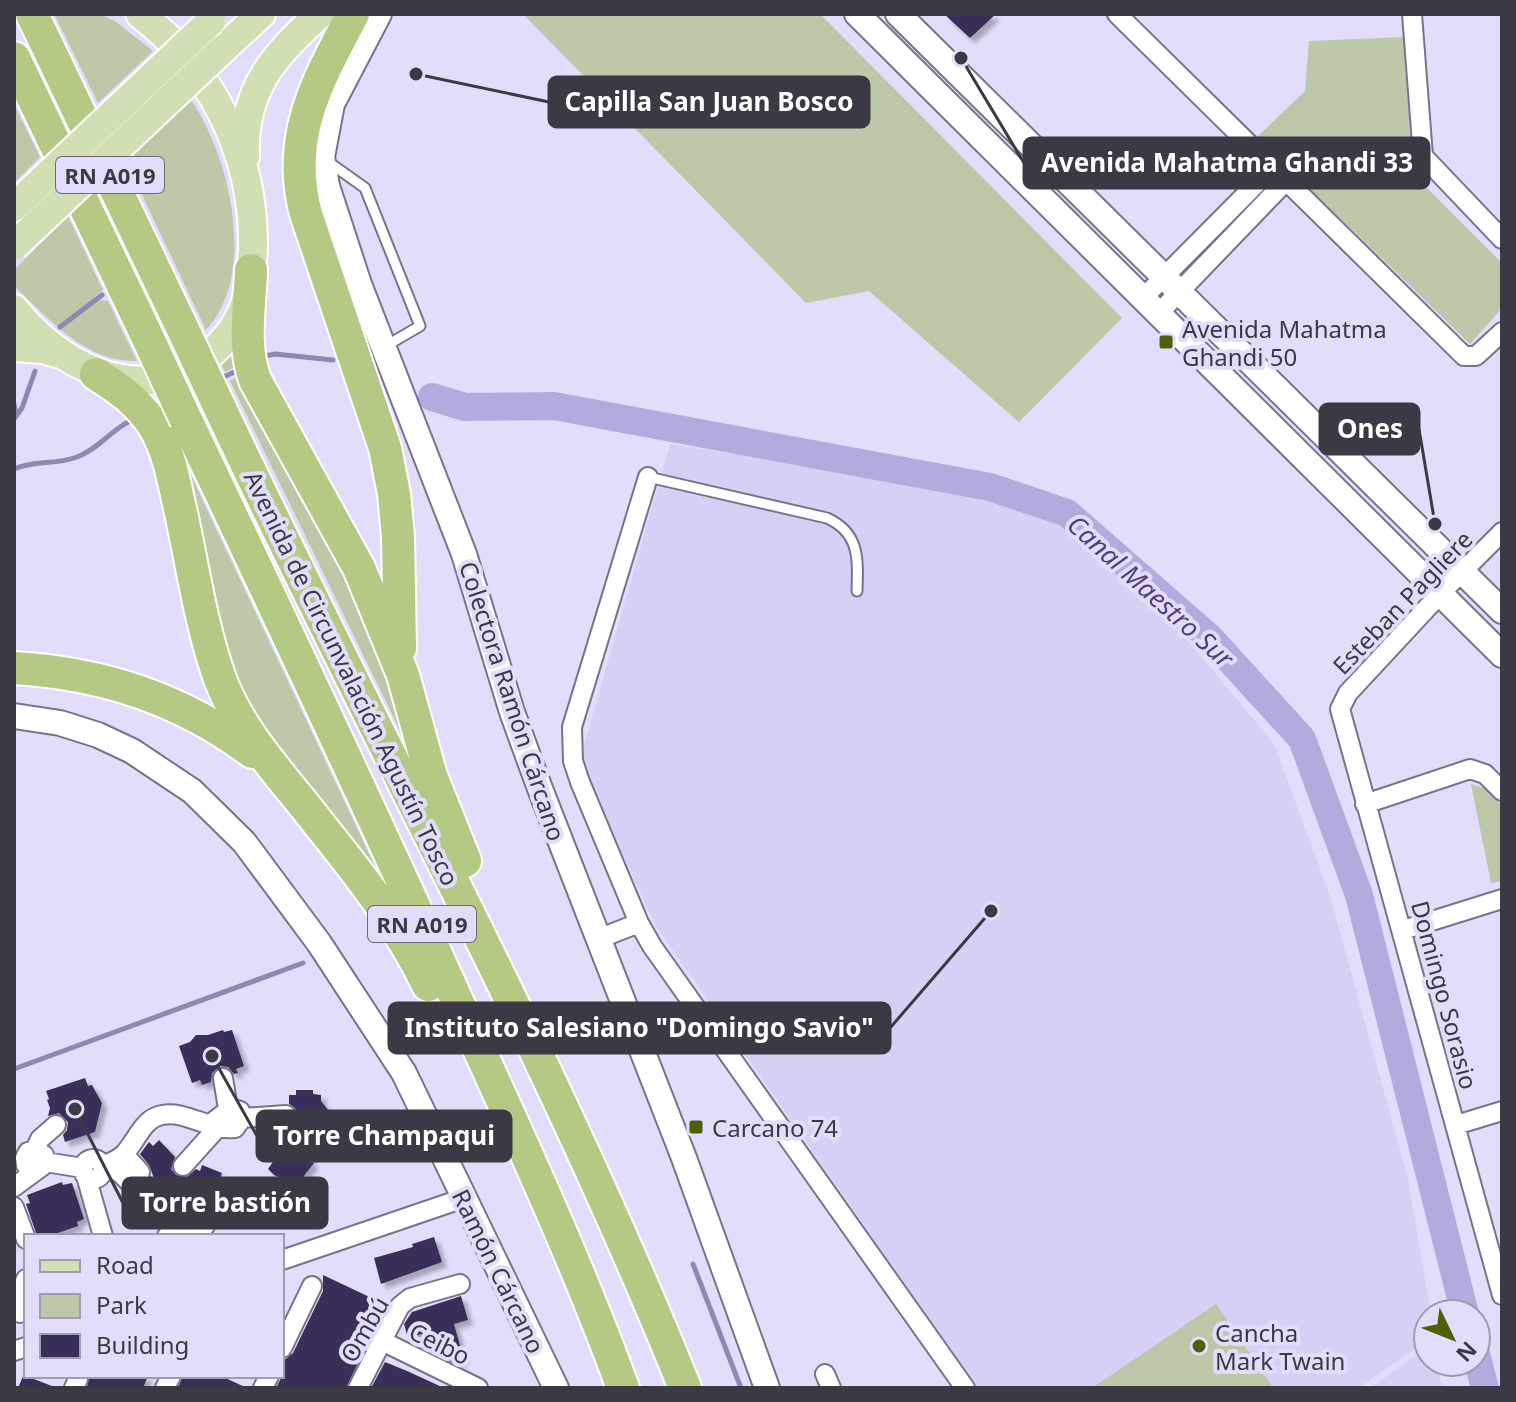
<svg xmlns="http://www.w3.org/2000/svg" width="1516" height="1402" font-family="'Noto Sans',sans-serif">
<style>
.built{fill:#d7d0f4}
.green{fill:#bcc8a7}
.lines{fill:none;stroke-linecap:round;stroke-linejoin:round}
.stream{stroke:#9088b0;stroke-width:5}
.river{stroke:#b5aade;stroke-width:28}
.building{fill:#3a2f59;filter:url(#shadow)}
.lane-casing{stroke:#78738d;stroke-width:13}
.street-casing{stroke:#78738d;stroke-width:22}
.secondary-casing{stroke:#78738d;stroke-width:28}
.primary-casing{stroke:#fff;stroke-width:32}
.highway-casing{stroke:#fff;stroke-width:36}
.lane{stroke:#fff;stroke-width:9}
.street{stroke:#fff;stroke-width:18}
.secondary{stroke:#fff;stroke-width:24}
.primary{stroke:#d1dfb5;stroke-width:28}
.highway{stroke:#b3c984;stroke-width:32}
.primary-bridge-casing{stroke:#fff;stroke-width:32;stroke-linecap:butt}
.highway-bridge-casing{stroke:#fff;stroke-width:36;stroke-linecap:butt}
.primary-bridge{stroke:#d1dfb5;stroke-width:28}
.highway-bridge{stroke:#b3c984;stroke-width:32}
.poi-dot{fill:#4c6008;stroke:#e2ddfa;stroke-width:3}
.labels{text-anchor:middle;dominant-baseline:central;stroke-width:8;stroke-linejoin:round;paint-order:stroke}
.shield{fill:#e2ddfa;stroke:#6d6a7b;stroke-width:2}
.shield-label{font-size:22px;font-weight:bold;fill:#3b3944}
.poi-label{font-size:24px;fill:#3b3944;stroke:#e2ddfa;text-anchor:start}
.street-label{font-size:24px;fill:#3b3944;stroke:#e2ddfa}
.water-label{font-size:26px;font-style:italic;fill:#503e7e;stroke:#e2ddfa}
.leader{fill:none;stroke:#3b3944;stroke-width:3}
.callout-dot{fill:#3b3944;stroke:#e2ddfa;stroke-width:3}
.callout{fill:#3b3944;stroke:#3b3944;stroke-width:3}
.callout-label{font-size:26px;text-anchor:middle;font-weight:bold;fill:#fff}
</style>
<defs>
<filter id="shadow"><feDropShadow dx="5" dy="5" stdDeviation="2" flood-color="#0004"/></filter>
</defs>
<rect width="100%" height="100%" fill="#e2ddfa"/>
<path class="built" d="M670,444L987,494L1061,519L1142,587L1209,666L1274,744L1330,896L1408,1179L1431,1314H1428V1340L1358,1388H977L656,926L610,828L581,756Z
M1428,1347V1362H1437L1442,1388H1370Z"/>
<path class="green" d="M54,14H100L116,22L153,51L98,103Z
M523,14H820L1122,318L1019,422L869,291L806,303Z
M1405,37L1412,173L1502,263V308L1470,344L1257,137L1305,91L1309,41Z
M191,100C230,157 258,274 206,330L126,161Z
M14,104L40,157L14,183Z
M68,216L103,290L59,327L61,328L99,300L108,301L137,361C85,362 49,319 14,286V270Z
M235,347L347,566L392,687L407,745L230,381L243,373L239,365L225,372L220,362Z
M150,393L154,397L382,881L254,730L138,394Z
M1471,784L1484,788L1502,806V881L1491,883Z
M1216,1304L1273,1388H1092Z"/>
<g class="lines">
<path class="stream" d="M60,327L102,295
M265,356L275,354L333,360
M219,379L239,370
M14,404L16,415
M14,419L22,408L35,371
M14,469C34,460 56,465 77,457C97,450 110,431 130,421
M14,1069L303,963
M693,1264L741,1388"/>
<path class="river" d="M432,397L465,407L554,406L990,487L1067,513L1209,637L1302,739L1359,895L1465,1314
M1476,1354L1485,1388"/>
</g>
<path class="building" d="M944,14H996L970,38Z
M223,1030L224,1032L232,1030L244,1066L236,1069L238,1073L234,1074L228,1067L220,1066L212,1073L211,1082L202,1085L200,1080L192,1083L179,1046L190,1042L196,1035H208Z
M85,1078L88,1086L92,1085L102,1103L95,1132L65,1142L63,1135L67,1130L68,1122L59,1113L48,1116L50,1108L47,1100L49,1099L46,1091Z
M296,1090H313V1094L321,1095V1101L329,1111L330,1124L309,1161L314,1163L297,1185L274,1175L268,1169L273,1162L267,1158L277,1143L287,1150V1127L293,1124L298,1115L295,1108L289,1104V1095H296Z
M159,1140L175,1157L171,1169L176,1175L187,1177L196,1169L200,1171L202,1165L222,1173L220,1178L228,1181L225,1188L230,1191L224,1205L221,1204L218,1211L199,1200L193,1193L169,1183L155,1181L149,1165L140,1154L149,1142L153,1146Z
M62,1182L63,1185L72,1183L84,1219L77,1222L78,1226L49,1236H37L26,1204L30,1203L27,1195Z
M434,1237L442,1262L381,1284L374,1258L413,1247L412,1244Z
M323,1275L380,1302L358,1349L363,1352L346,1388H276L282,1376V1362L293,1353L323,1291Z
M461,1296L468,1320L454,1324L464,1360L453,1363L435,1353L428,1332L408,1338L404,1324L412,1312Z
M385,1362L407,1371L444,1388H371Z
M24,1374L26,1376L57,1388H18Z
M89,1376H148L143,1388H87Z
M183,1376H221L247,1388H178Z"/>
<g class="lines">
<defs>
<path id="lane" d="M327,161L365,188L420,326L384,347
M648,477L827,518C860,533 858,559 857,591"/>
<path id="street" d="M1117,14L1464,356H1476L1502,332
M1412,14L1423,156L1502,239
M1142,299L1272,168
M1158,314L1286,181
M648,477L572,727L573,761L580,782L639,923L652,946L965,1388
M1502,532L1440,594L1348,693L1340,709L1502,1295
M1365,804L1470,769L1485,774L1502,791
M1403,930L1502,899
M598,939L639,923
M223,1078L228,1109
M209,1125L231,1108L240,1111L242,1118
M1456,1125L1502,1111
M35,1150L40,1139L56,1125
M124,1154L140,1172L136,1175L149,1192L165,1194L188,1204L186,1208L208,1217L205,1226L198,1225L167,1236
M83 1169a10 10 0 1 1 20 0a10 10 0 1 1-20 0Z
M45,1162L83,1168
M183,1166L218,1127
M86,1176L103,1236
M14,1187L44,1165V1155L35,1150L28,1152L25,1158L26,1165L34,1170
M147,1200L119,1172L102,1166C109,1163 118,1160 124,1154C136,1142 143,1118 162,1115C186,1110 209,1131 235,1128L242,1118L286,1115
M14,1207L26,1239
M282,1260L464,1198
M14,1294L20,1292L26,1279
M20,1313L26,1299
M382,1341L478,1388
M282,1348L312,1286
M14,1351L26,1347
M825,1374L831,1388
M74,1388L78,1379
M165,1388L171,1376
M263,1388L269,1376
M358,1388L400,1306L410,1298L460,1284"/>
<path id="secondary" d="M379,14L332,104L322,157L327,186L359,284L464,554L512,712L539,786L684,1158L767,1388
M857,14L1502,655
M898,14L1502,611
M14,716L60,723L98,735L132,751L192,791L244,842L319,943L404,1073L556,1388"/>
<path id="primary" d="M224,48L261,14
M245,157C242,92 273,55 320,14
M14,309C58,364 132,406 199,362C219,349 236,329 244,307C251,288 252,266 253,246C254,155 212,69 140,14
M14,347L42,349L57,353"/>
<path id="highway" d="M32,14L178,319
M353,14C318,80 285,137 306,214L385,448L394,494L398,537L400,648
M14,58L146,334
M251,270C250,308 242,343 255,380L359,568L403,675L431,776L465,861
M96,374C119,388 139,403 154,426C170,453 174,483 181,513C193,568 201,626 220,679C241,735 283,777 319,824C360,875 400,926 428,985
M219,406C373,734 550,1052 685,1388
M186,420C277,611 367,802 454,994C513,1124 574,1254 623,1388
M14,668C101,673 182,699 252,752"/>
</defs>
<use href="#lane" class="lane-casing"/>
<use href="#street" class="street-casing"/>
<use href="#secondary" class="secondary-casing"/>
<use href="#primary" class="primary-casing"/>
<use href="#highway" class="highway-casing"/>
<use href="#lane" class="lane"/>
<use href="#street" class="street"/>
<use href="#secondary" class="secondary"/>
<use href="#primary" class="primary"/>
<use href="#highway" class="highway"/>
<defs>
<path id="primary-bridge" d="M14,207L211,21
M14,246L224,48"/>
<path id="highway-bridge" d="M178,319L219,406
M146,334L186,420"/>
</defs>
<use href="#primary-bridge" class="primary-bridge-casing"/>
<use href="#highway-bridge" class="highway-bridge-casing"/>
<use href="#primary-bridge" class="primary-bridge"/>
<use href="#highway-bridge" class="highway-bridge"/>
</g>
<g class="poi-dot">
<rect x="1158" y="334" width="16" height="16" rx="4"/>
<rect x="688" y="1119" width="16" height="16" rx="4"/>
<circle cx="1199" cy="1346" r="8"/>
</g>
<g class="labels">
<g class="shield">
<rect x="56" y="157" width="108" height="36" rx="6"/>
<rect x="368" y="906" width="108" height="36" rx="6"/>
</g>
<g class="shield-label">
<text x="110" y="175">RN A019</text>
<text x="422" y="924">RN A019</text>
</g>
<g class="poi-label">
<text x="1182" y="328">Avenida Mahatma<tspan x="1182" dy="28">Ghandi 50</tspan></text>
<text x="712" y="1127">Carcano 74</text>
<text x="1215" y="1332">Cancha<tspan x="1215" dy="28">Mark Twain</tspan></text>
</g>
<g class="street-label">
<text transform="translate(1402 602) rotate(-46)">Esteban Pagliere</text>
<text transform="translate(352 678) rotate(64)">Avenida de Circunvalación Agustín Tosco</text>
<text transform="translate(513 701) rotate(72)">Colectora Ramón Cárcano</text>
<text transform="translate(1445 995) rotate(75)">Domingo Sorasio</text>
<text transform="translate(499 1271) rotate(64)">Ramón Cárcano</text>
<text transform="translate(364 1329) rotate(-60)">Ombú</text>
<text transform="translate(440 1343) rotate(26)">Ceibo</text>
</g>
<g class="water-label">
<text transform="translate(1151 591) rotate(42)">Canal Maestro Sur</text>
</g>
</g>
<path class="leader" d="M416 74L549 102M961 58L1024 163M1435 524L1419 429M991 911L890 1028M212 1056L257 1136M75 1109L123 1203"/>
<g class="callout-dot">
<circle cx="416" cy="74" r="8"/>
<circle cx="961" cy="58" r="8"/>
<circle cx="1435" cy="524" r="8"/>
<circle cx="991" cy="911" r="8"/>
<circle cx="212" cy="1056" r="8"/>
<circle cx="75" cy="1109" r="8"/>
</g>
<g class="callout">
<rect x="549" y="77" width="320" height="50" rx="8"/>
<rect x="1024" y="138" width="405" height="50" rx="8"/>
<rect x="1320" y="404" width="99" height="50" rx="8"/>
<rect x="389" y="1003" width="501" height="50" rx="8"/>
<rect x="257" y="1111" width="254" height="50" rx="8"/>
<rect x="123" y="1178" width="204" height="50" rx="8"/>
</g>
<g class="callout-label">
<text x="709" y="111">Capilla San Juan Bosco</text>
<text x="1227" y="172">Avenida Mahatma Ghandi 33</text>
<text x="1370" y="438">Ones</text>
<text x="639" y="1037">Instituto Salesiano "Domingo Savio"</text>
<text x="384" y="1145">Torre Champaqui</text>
<text x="225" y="1212">Torre bastión</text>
</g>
<rect width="1516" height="1402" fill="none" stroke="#3b3944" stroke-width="32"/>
<rect x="24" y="1234" width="260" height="144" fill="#e2ddfa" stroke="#9f9bb1" stroke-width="2"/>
<rect x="40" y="1260" width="40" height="12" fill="#d1dfb5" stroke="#9f9bb1" stroke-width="2"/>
<text x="96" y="1274" font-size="24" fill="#3b3944">Road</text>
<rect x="40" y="1294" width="40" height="24" fill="#bcc8a7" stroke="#9f9bb1" stroke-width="2"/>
<text x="96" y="1314" font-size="24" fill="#3b3944">Park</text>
<rect x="40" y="1334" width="40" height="24" fill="#3a2f59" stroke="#9f9bb1" stroke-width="2"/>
<text x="96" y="1354" font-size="24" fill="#3b3944">Building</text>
<g transform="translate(1452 1338) rotate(133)"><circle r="38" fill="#e2ddfa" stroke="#9f9bb1" stroke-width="2"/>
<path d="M0-6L14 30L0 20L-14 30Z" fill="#4c6008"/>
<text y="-12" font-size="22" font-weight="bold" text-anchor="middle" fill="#3b3944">N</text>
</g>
</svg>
